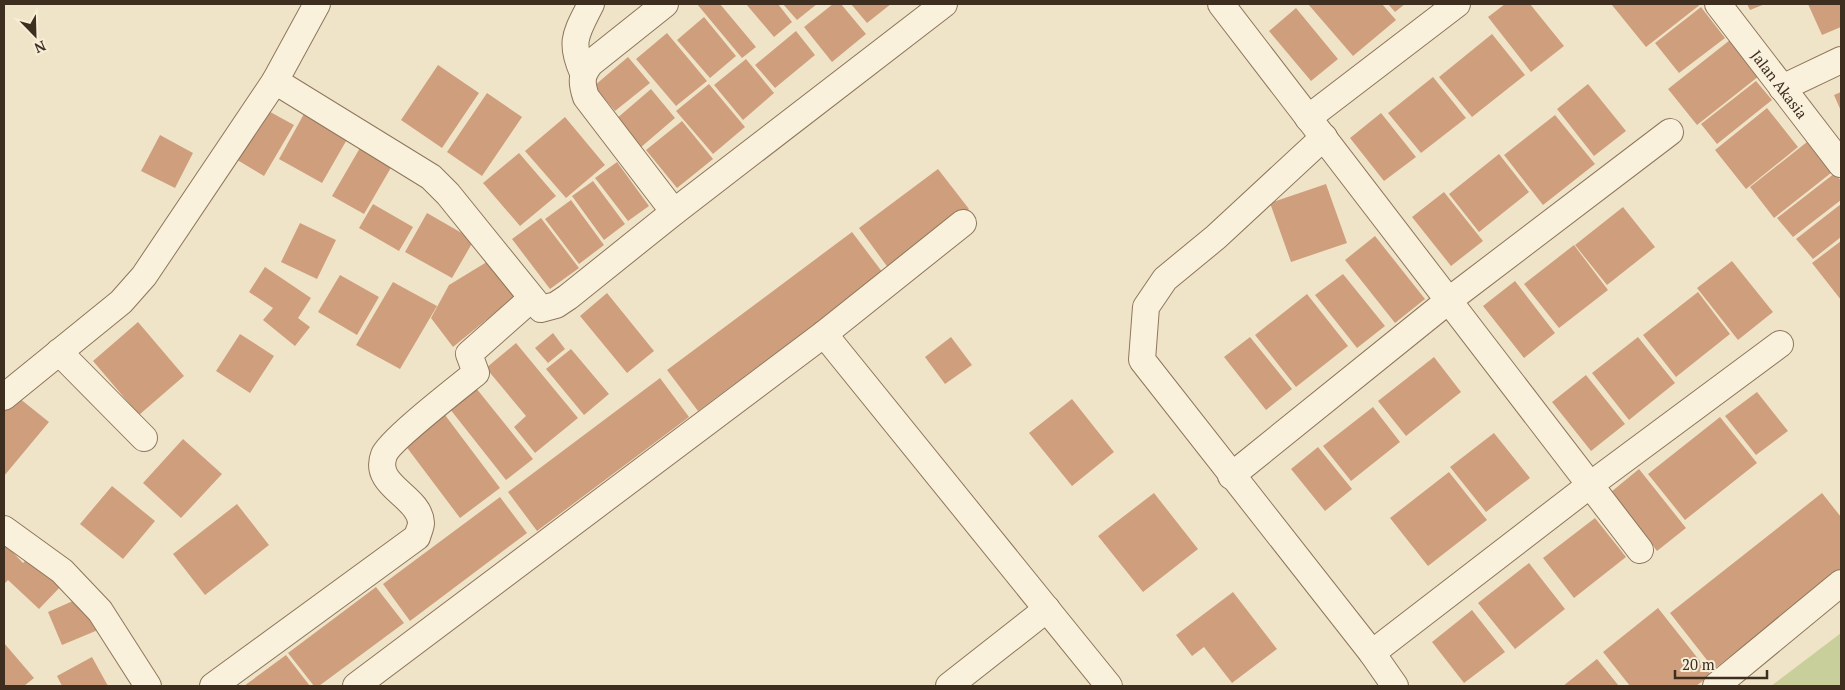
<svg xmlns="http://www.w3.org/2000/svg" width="1845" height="690" font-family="'PT Serif',serif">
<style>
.green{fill:#c9cf9b}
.building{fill:#cf9f7d}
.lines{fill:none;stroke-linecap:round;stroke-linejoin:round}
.minor-casing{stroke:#8d765c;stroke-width:28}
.minor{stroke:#faf1dc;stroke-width:26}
.labels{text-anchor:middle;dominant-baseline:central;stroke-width:4;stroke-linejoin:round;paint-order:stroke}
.street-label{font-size:15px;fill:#3d2e20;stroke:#f7eed8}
</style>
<rect width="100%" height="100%" fill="#f0e4c8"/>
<path class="green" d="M1841,633V686H1771Z"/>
<path class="building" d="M697,4H720L756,47L742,58Z
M746,4H778L792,22L774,37Z
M783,4H817L797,20Z
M833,4H841L866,34L832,62L804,27Z
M851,4H891L867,23Z
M1308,4H1382L1396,20L1353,56Z
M1388,4H1405L1395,12Z
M1505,4H1530L1564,46L1531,72L1488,17Z
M1613,4H1701L1646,47L1612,5Z
M1747,4H1765L1750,10Z
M1808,4H1841V27L1822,35Z
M1701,7L1725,38L1679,73L1655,43Z
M1296,8L1338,59L1311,81L1269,31Z
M704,17L736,56L710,78L677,40Z
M796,31L815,55L775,88L755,65Z
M667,33L707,81L676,106L636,59Z
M1492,34L1525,75L1472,117L1439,77Z
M1730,40L1759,76L1697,125L1668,89Z
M628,57L650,83L615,111L594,86Z
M746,59L774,93L743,120L714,85Z
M438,65L479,93L442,148L401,120Z
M1433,77L1466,118L1421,153L1388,113Z
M1756,81L1772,100L1717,144L1701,124Z
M709,84L745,127L713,154L676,111Z
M1588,84L1626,131L1594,156L1557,109Z
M651,89L675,118L640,148L616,119Z
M1841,92V111L1834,95Z
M487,93L522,117L482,176L447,152Z
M263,108L294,125L264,176L234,158Z
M1767,108L1798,147L1746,189L1715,150Z
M305,112L349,136L322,183L279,159Z
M1381,113L1416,157L1384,181L1350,138Z
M1555,115L1595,164L1543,205L1504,155Z
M565,117L605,165L566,198L525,151Z
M682,121L713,159L677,188L646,150Z
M160,135L193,153L175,188L141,171Z
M364,141L396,159L364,214L332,196Z
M1807,142L1831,173L1774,218L1750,187Z
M519,153L556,196L520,226L483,183Z
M1499,154L1529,192L1479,232L1449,194Z
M617,162L649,206L628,221L595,178Z
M938,169L969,209L889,269L859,228Z
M1835,173L1841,181V200L1793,237L1777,218Z
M593,181L625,224L604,240L572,196Z
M1326,184L1347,243L1291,262L1270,203Z
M1444,192L1483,241L1451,266L1412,217Z
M571,200L604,245L579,264L545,219Z
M373,204L413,227L399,251L359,228Z
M1841,204V237L1813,259L1796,239Z
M1623,207L1655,247L1607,285L1575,245Z
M427,213L474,240L452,278L405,252Z
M541,218L579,268L550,289L512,239Z
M300,223L336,240L317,279L281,262Z
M852,232L883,273L698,411L667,370Z
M1375,236L1425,299L1395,323L1345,260Z
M1841,241V300L1812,263Z
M1574,245L1608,290L1559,328L1524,284Z
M490,260L518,294L453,347L431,318L449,285Z
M1732,261L1773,312L1738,340L1697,288Z
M265,267L311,298L298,318L310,327L295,346L263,320L273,308L249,292Z
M1343,274L1385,326L1357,348L1315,295Z
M340,275L379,297L357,335L318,312Z
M1515,281L1555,333L1524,358L1483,306Z
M393,282L437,306L400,369L356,345Z
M1698,292L1730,334L1676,377L1643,335Z
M607,293L654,351L627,373L580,316Z
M1307,294L1348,346L1296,387L1255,335Z
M138,322L184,376L139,415L93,361Z
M553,333L565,349L548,363L535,348Z
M240,334L274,356L250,393L216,371Z
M951,337L972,365L945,384L925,357Z
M1250,337L1292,389L1266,410L1224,357Z
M1638,337L1675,383L1629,420L1592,373Z
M516,343L578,418L535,453L514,427L526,416L486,368Z
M571,349L609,394L584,415L546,369Z
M1434,357L1461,392L1406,436L1378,401Z
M1586,375L1625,424L1591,451L1552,402Z
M660,378L689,417L537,531L508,492Z
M472,383L533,459L506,480L446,404Z
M1757,392L1788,431L1756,455L1725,416Z
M14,394L49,422L4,476V406Z
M1072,399L1114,452L1072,486L1029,433Z
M1373,407L1400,442L1351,481L1323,446Z
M442,411L500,488L460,518L402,441Z
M1720,417L1757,463L1685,520L1648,474Z
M1494,433L1530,478L1486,512L1450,467Z
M183,439L222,474L181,518L143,483Z
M1318,447L1352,489L1325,511L1291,469Z
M1639,469L1686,528L1657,551L1611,492Z
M1449,472L1487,520L1428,566L1390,518Z
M112,486L155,521L123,559L80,524Z
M1154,493L1198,549L1143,592L1098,536Z
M1822,493L1841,517V570L1714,669L1670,613Z
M500,497L527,533L410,621L383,584Z
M237,504L269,545L205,595L173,554Z
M1595,518L1626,557L1574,598L1543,558Z
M4,543L23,563L33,553L65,582L39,609L8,580L4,584Z
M1529,563L1565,609L1515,649L1478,603Z
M376,587L404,623L319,686H314L288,653Z
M1233,592L1277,649L1232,683L1204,647L1192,656L1176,635Z
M84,596L98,630L62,645L48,612Z
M1658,608L1711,675L1696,686H1630L1603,652Z
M1472,610L1505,652L1464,683L1432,642Z
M4,643L34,678L24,686H4Z
M286,655L310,686H244Z
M92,657L108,686H62L57,676Z
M1597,659L1619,686H1563Z"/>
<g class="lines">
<defs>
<g id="minor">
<path d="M665,4L591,63C581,75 581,82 586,97L674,212"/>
<path d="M1221,4L1640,550"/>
<path id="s1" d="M1718,4L1841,164"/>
<path d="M583,73C569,41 576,34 591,4"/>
<path d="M275,81L431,177L448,194L541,309L556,305L568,297L674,212L944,4"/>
<path d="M1782,88L1841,60"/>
<path d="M1308,118L1457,4"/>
<path d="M1324,137L1216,237L1165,279L1146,307L1142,360L1372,653L1395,686"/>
<path d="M824,334L1109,686"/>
<path d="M59,352L144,438"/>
<path d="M4,397L121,302L144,276L275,81L317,4"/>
<path d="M1231,476L1448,301L1670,132"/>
<path d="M4,529L62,571L100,611L148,686"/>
<path d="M1372,653L1590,485L1780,344"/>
<path d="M213,686L417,537C418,533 421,527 421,523C420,496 372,486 384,455C389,441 460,386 476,373L469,354L531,299"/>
<path d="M356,686L824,334L963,223"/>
<path d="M949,686L1047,609"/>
<path d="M1716,686L1841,583"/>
</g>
</defs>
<use href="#minor" class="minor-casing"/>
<use href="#minor" class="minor"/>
</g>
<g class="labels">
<g class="street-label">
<text stroke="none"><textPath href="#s1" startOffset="101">Jalan Akasia</textPath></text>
</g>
</g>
<rect width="1845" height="690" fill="none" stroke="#3d2e20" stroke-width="10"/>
<g transform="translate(35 35) rotate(157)" stroke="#f7eed8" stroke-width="4" paint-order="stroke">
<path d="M0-4L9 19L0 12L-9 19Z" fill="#3d2e20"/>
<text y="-8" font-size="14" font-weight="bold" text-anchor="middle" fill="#3d2e20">N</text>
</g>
<path d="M1675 670v8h92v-8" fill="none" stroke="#3d2e20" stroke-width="2.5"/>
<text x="1682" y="670" font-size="15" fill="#3d2e20" stroke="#f7eed8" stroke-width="4" paint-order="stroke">20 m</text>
</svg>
